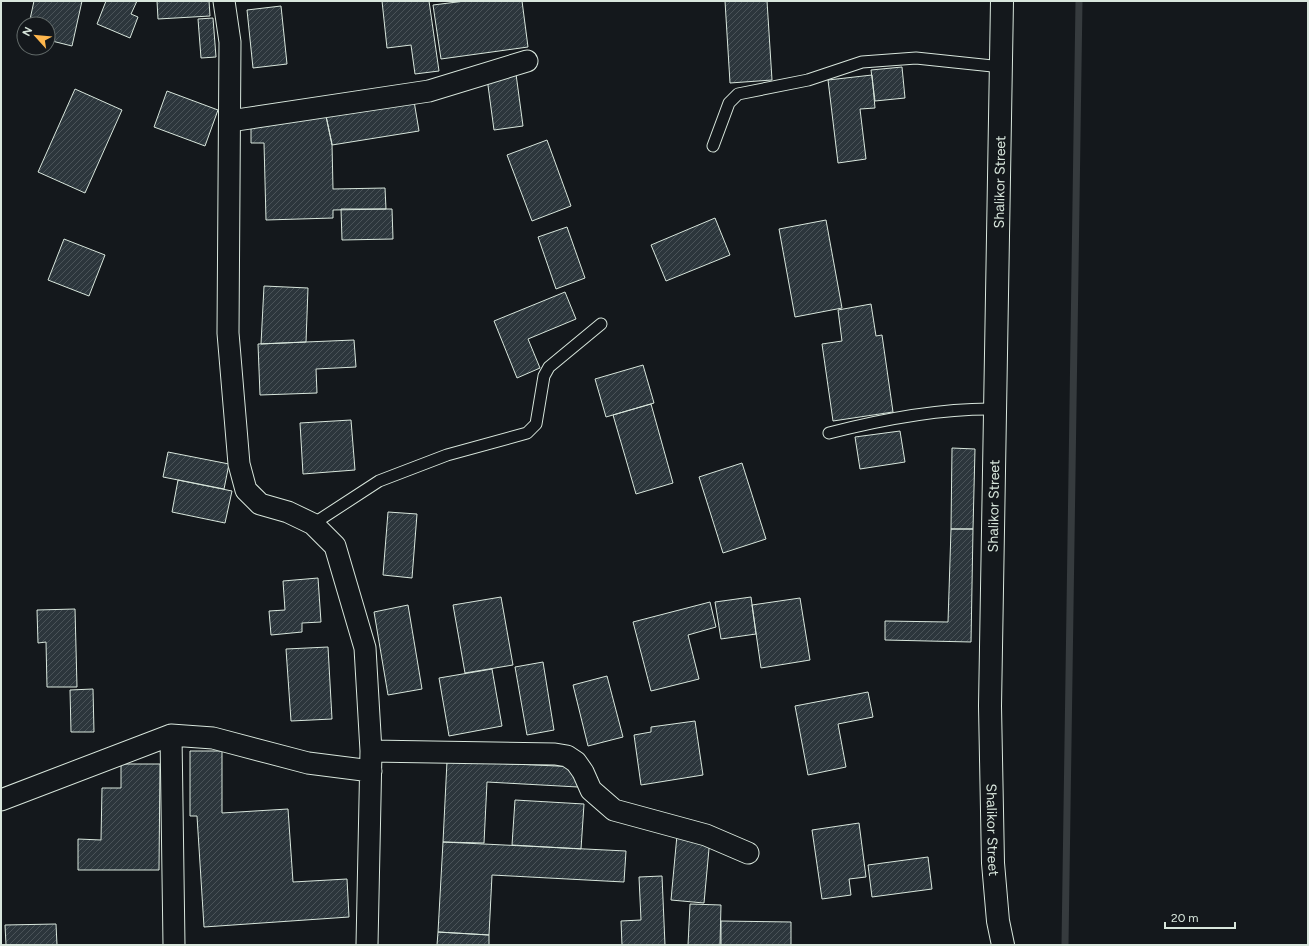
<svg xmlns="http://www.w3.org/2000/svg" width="1309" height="946" font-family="Figtree,sans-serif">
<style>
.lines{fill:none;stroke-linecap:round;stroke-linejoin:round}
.stream{stroke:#363b3e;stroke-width:7}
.building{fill:url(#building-hatch);stroke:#d8e6dc}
.service-casing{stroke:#d8e6dc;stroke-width:13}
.minor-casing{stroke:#d8e6dc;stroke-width:23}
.tertiary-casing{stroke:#d8e6dc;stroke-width:24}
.service{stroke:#14181c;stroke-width:11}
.minor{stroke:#14181c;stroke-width:21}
.tertiary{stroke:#14181c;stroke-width:22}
.labels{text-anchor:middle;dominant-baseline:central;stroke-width:3;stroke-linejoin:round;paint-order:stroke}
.street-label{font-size:14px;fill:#d8e6dc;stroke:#14181c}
</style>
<defs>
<pattern id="building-hatch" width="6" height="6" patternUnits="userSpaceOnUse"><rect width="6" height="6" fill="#2c363c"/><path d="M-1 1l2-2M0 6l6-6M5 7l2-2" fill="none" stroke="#4a5358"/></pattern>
</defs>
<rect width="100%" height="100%" fill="#14181c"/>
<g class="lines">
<path class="stream" d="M1065,945L1079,1"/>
</g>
<path class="building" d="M34,1H82L72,46L48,40V24H29Z
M106,1H137L131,14L138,17L130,38L97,24Z
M157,1H209L210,16L158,19Z
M382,1H429L439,71L415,74L411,45L387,48Z
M465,1H522L528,47L441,59L433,5Z
M725,1H767L772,80L730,83Z
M281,6L287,64L253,68L247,10Z
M213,18L216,57L201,58L198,19Z
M902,67L905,98L875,101L871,70Z
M516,74L523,126L494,130L487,78Z
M872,75L875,108L860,109L866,159L838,163L828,80Z
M75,89L122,110L85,193L38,172Z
M167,91L218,110L205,146L154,127Z
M414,101L419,131L332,145L326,116Z
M326,116L332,144L333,189L385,188L386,209L333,210V218L266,220L264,143H251V125Z
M547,140L571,206L532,221L507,155Z
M341,209H392L393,239L342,240Z
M715,218L730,255L666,281L651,245Z
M826,220L842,308L795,317L779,229Z
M567,227L585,278L556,289L538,237Z
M64,239L105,255L89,296L48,280Z
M264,286L308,288L306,342L261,344Z
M565,292L576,319L528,339L540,368L517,378L494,321Z
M871,304L876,336L882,335L893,412L833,421L822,344L842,341L838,310Z
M354,340L356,367L316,369L317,393L260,395L258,344Z
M643,365L654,403L606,417L595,379Z
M651,404L673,483L636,494L613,415Z
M351,420L355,470L303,474L300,423Z
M900,431L905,462L860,469L855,437Z
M952,448L975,449L973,529H951Z
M168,452L229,464L224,489L163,477Z
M742,463L766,539L723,553L699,477Z
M178,480L232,491L225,523L172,512Z
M388,512L417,514L412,578L383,575Z
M951,529H973L971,642L885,640V621L948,622Z
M318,578L321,622L302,623V632L271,635L269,611L285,610L283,581Z
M501,597L513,665L465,673L453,605Z
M751,597L756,634L721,639L715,602Z
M800,598L810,660L761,668L752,605Z
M710,602L716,627L688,635L699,679L651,691L633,622Z
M408,605L422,689L388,695L374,612Z
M75,609L77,687H47L46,642L38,643L37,610Z
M328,647L332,719L291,721L286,649Z
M543,662L554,730L527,735L515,667Z
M492,669L502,726L449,736L439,678Z
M607,676L623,737L588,746L573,685Z
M93,689L94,732H71L70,690Z
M868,692L873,717L838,724L846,767L808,775L795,706Z
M695,721L703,775L641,785L634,735L651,732V727Z
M190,751H222V813L288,809L293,882L347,879L349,917L204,927L197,816H190Z
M447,761L579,767L578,787L487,782L484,843L443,842Z
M121,764H160L159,870H78V839L101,840L102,788H121Z
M515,800L584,804L581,849L512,845Z
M859,823L866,877L849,879L851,895L822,899L812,830Z
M677,835L710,838L704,903L671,900Z
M443,842L626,851L624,882L492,875L489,935L438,932Z
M928,857L932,889L872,897L868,865Z
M662,876L665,945H622L621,921L641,920L639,877Z
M690,904L721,905L720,945H688Z
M721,921L791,922V945H721Z
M56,924L57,945H6L5,925Z
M438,932L489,935V945H437Z"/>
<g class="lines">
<defs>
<path id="service" d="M713,146L729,103L738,94L808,80L862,62L916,58L1002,67
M829,433C883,419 940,408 996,409
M313,524L379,481L447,455L527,433L536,424L544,376L549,367L601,324"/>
<path id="minor" d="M224,1L230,42L228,333L239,464L246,490L260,504L288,512L313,524L335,546L365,648L371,751L367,945
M230,121L429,91L527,61
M171,735L174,945
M371,751L555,754L567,756L576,762L583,772L591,790L614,810L706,835L748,853
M1,800L171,735L213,738L308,763L371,771"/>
<g id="tertiary">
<path id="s1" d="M1002,1L990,706L993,863L998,921L1003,945"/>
</g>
</defs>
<use href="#service" class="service-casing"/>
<use href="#minor" class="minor-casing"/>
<use href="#tertiary" class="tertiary-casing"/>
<use href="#service" class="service"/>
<use href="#minor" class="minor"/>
<use href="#tertiary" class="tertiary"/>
</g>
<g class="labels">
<g class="street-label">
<text transform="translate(1000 182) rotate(-89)">Shаlikor Street</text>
<text transform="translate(994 506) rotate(-89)">Shаlikor Street</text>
<text stroke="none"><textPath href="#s1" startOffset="829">Shаlikor Street</textPath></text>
</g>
</g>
<rect width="1309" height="946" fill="none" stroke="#d8e6dc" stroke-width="4"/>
<g transform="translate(36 36) rotate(297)"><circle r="19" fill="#14181c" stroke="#626a69"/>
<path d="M0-3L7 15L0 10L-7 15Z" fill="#ffb74d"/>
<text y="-6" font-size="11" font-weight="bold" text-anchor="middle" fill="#d8e6dc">N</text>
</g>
<path d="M1165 922v6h70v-6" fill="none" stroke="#d8e6dc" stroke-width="2"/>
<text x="1171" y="922" font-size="12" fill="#d8e6dc" stroke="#14181c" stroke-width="3" paint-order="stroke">20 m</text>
</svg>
